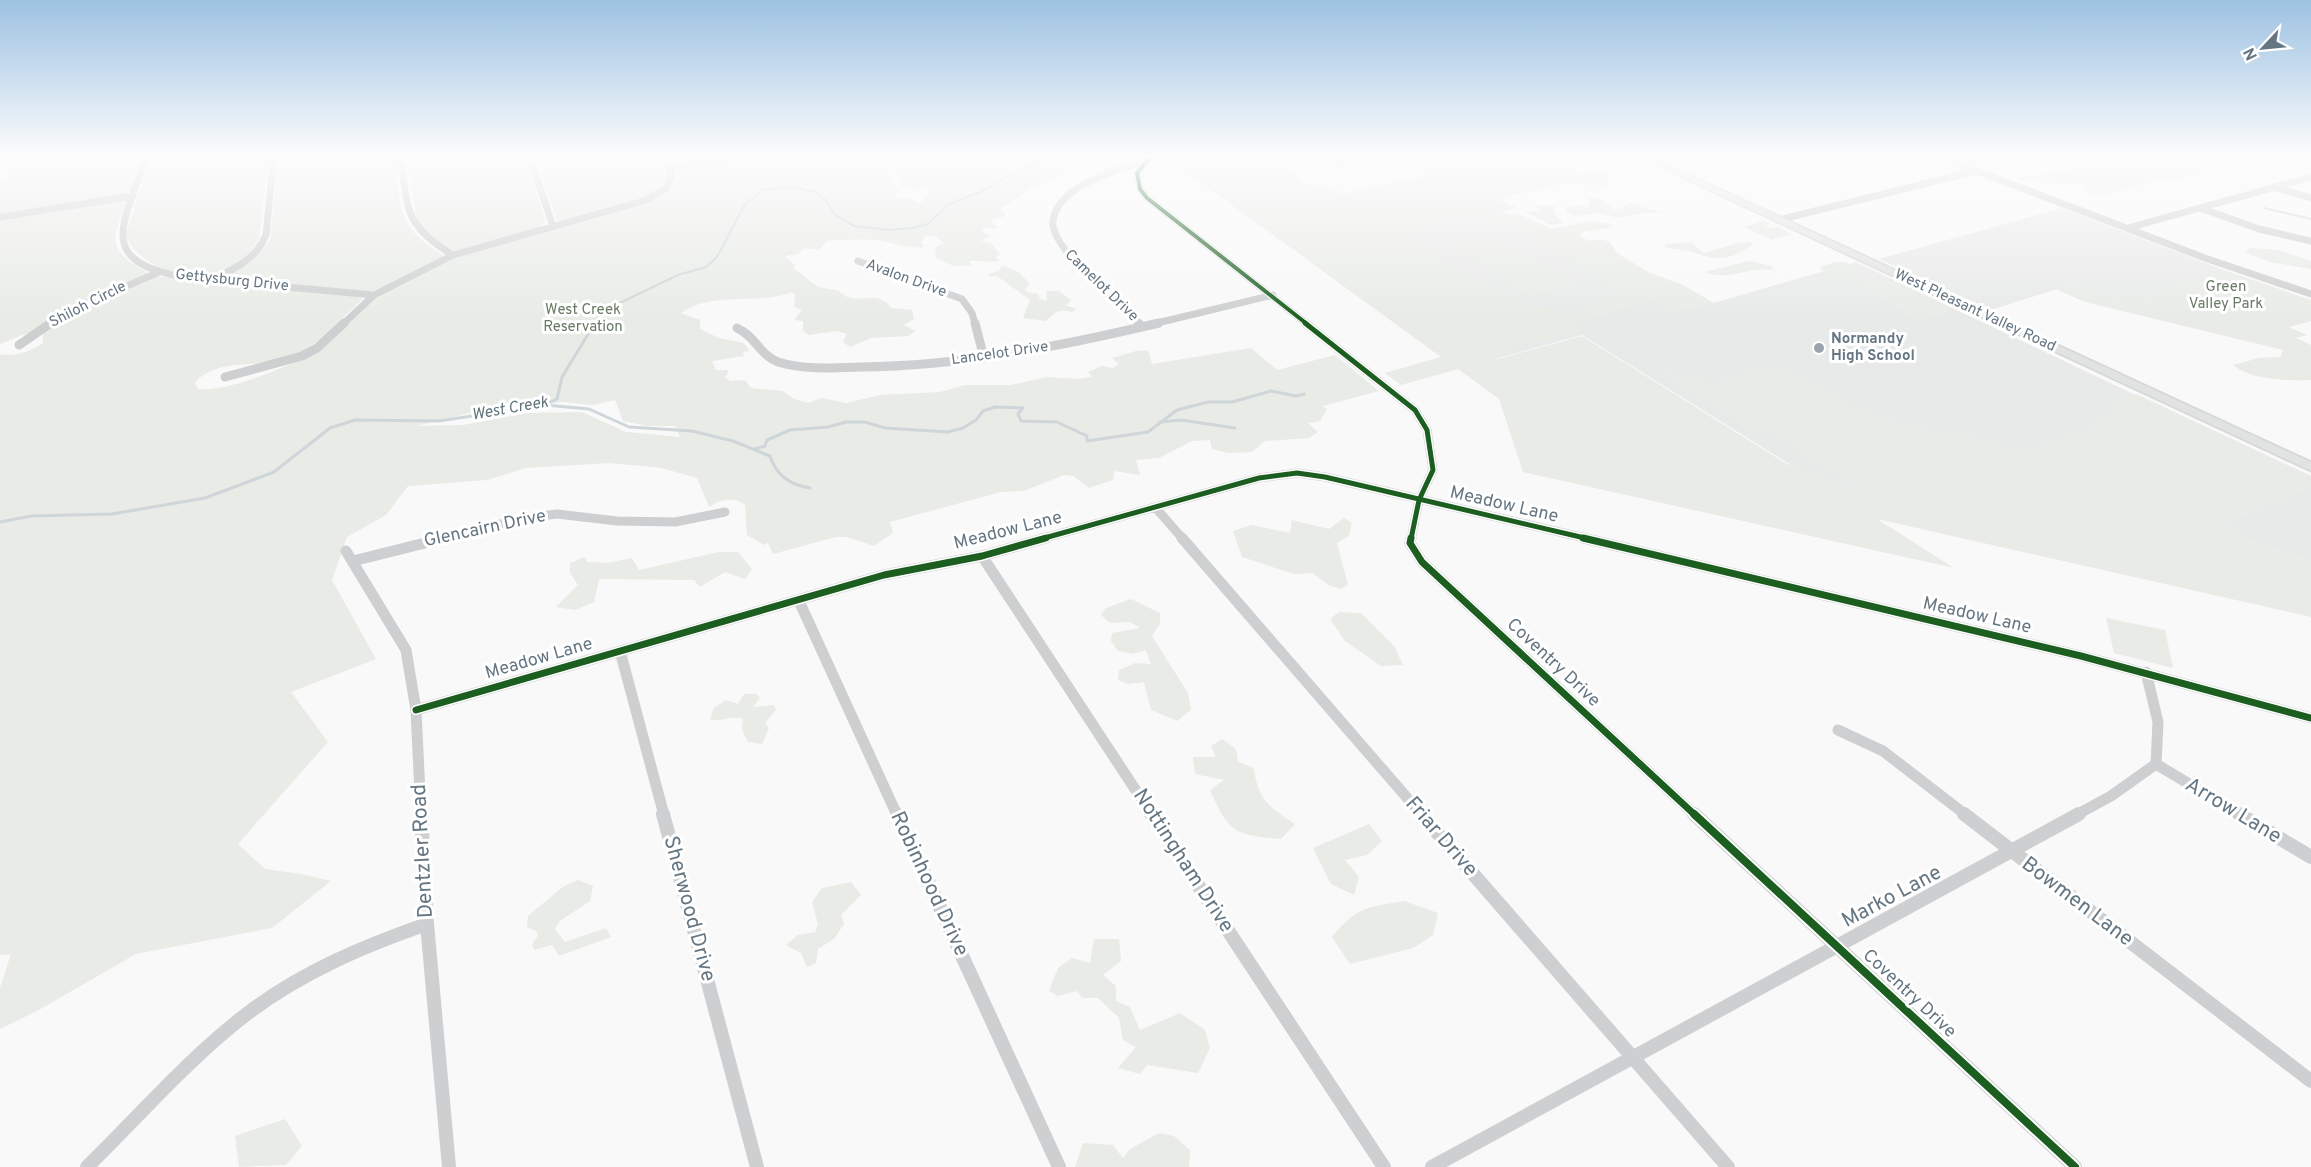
<svg xmlns="http://www.w3.org/2000/svg" width="2311" height="1167" font-family="Overpass,sans-serif">
<style>
.built{fill:#e8e9e9}
.green{fill:#e8ebe6;fill-rule:evenodd}
.lines{fill:none;stroke-linecap:round;stroke-linejoin:round}
.stream-far1{stroke:#ced6d9;stroke-width:2}
.stream{stroke:#ced6d9;stroke-width:3}
.secondary-casing{stroke:#d5d6d7;stroke-width:3}
.street-far3{stroke:#cecfd0;stroke-width:7}
.street-far2{stroke:#cecfd0;stroke-width:9}
.street-far1{stroke:#cecfd0;stroke-width:11}
.street{stroke:#cecfd0;stroke-width:14}
.secondary{fill:#e1e2e2;fill-rule:evenodd}
.cycleway-far3-casing{stroke:#fff;stroke-width:6}
.cycleway-far2-casing{stroke:#fff;stroke-width:8}
.cycleway-far1-casing{stroke:#fff;stroke-width:10}
.cycleway-casing{stroke:#fff;stroke-width:12}
.cycleway-far3{stroke:#1b5e20;stroke-width:4}
.cycleway-far2{stroke:#1b5e20;stroke-width:5}
.cycleway-far1{stroke:#1b5e20;stroke-width:7}
.cycleway{stroke:#1b5e20;stroke-width:8}
.poi-dot{fill:#99a4ac;stroke:#fff;stroke-width:2}
.labels{text-anchor:middle;dominant-baseline:central;stroke-width:6;stroke-linejoin:round;paint-order:stroke}
.far-street-label{font-size:15px;fill:#657683;stroke:#fff}
.far-park-label{font-size:15px;fill:#687a64;stroke:#fff}
.far-poi-label{font-size:15px;font-weight:bold;fill:#657683;stroke:#fff;text-anchor:start}
.far-water-label{font-size:16px;font-style:italic;fill:#60757c;stroke:#fff}
.street-label{font-size:18px;fill:#657683;stroke:#fff}
.near-street-label{font-size:21px;fill:#657683;stroke:#fff}
</style>
<rect width="100%" height="100%" fill="#f9f9f9"/>
<path class="built" d="M1436,174L1645,293L1713,303L1856,262L2278,463L1988,539L1794,467L1582,335L1491,360L1271,209Z
M2062,208L2224,270L2133,302L2073,284L1991,310L1879,259Z
M2311,485V562L2230,533L2228,522Z"/>
<path class="green" d="M0,155H142L130,191L124,195L0,215V180L14,173L12,170H0Z
M151,155H269L259,239C249,256 231,270 212,276C185,283 132,262 126,234Z
M279,155H396C401,208 394,224 443,255L442,257L379,289L367,292L252,280L238,284L356,296L361,298V301C339,319 322,342 296,355C263,371 222,355 195,382L198,389C228,393 309,360 332,340C351,324 364,303 386,291C409,278 434,265 460,256C524,235 592,223 656,199C670,191 678,184 675,168L710,162L730,163L737,159L735,155C781,155 837,147 879,166C889,170 894,183 898,192L894,199L909,198L918,203L923,201L929,192L927,188C900,193 904,186 889,166L846,155H1088C1072,173 1048,179 1028,190C1018,196 1012,204 1000,208L1006,216L992,220V223L997,226L995,229L983,227V233L991,236L981,241L991,243L1000,254L996,257L999,261C988,263 980,260 970,261L971,265L953,266L935,257L936,247L943,243L935,236H925L921,242L924,247C908,250 891,241 874,240C861,239 839,240 827,241L819,250L805,248L798,254L785,256L794,264L795,270C804,274 806,278 814,284C821,289 827,288 836,290C840,291 844,296 848,297C864,302 880,291 891,308L912,310L914,319L904,325L915,331L909,336L871,338L850,347L843,342L847,334L837,331L809,335L803,331V321L794,320L802,310L794,307L795,294L792,292C758,306 713,290 681,313L700,320V329L719,338L744,343L749,351L743,352L744,356L712,361L716,370H729L725,378L731,381L745,380L751,388L783,391L794,399L808,403L822,398L846,403L881,395L940,392L965,385H1011L1047,377L1077,379L1092,377L1088,372L1102,366L1113,368L1119,364L1112,358L1136,351L1148,350L1152,364L1251,348L1277,370L1335,355L1379,391L1323,406L1327,409L1320,421L1308,423L1318,432L1309,438L1265,441L1252,452L1228,453L1212,449L1210,440L1192,441L1159,458L1136,460L1140,475L1114,471L1113,480L1089,488L1073,476L1064,475L1024,491L1001,492L890,522L893,533L874,546L847,537H836L773,554L768,543L764,545L747,535L745,505C734,496 721,499 709,507L697,478L662,468L609,463L526,468L487,480L408,486L386,515L347,537L332,580L376,659L291,692L328,742L238,844L265,869L301,874L331,881L272,928L136,954L37,1011L0,1029V988L11,954L0,955V354C15,357 30,352 43,343V333L72,312L155,276L200,282L226,278L222,277L251,261L270,240ZM615,400L623,421L647,426H675L680,437L626,432L582,412L528,413L463,425L416,426L474,412L563,402L593,405Z
M406,155H524L546,222L538,228L459,251L452,250L440,245L417,224Z
M535,155H657L667,179C652,205 590,214 562,222L556,219Z
M1163,155H1263L1278,161L1281,166L1277,167L1296,173L1299,182L1339,190L1337,195L1426,176L1437,181L1408,158L1419,155H1485L1515,159L1512,164L1519,165L1538,160L1557,171L1558,164L1569,165L1576,175L1591,170H1604L1610,180L1607,186L1561,183L1551,188L1510,195L1500,200L1518,208L1494,213L1521,215L1552,229L1592,221L1610,224L1613,227L1583,232L1580,236L1589,241L1601,239L1610,242L1617,253L1648,272L1683,285L1714,303L1673,313L1652,301L1569,324L1582,332L1515,345L1494,360L1582,336L1787,464L1889,502L1817,464L1770,428L1755,432L1658,370L1713,383L1777,364L1852,406L1884,418L1919,428L1969,435L2021,454L2101,425L2095,421L2117,412L2116,397L2136,394L2311,476V485L2228,522L2230,533L2311,562V617L1877,519L1954,568L1523,472L1499,399L1458,369L1401,385L1385,373L1441,357ZM1462,219L1488,221L1515,231L1522,229L1517,232L1620,292C1604,295 1597,308 1579,310C1524,319 1458,265 1413,236L1441,222Z
M1749,155C1761,155 1770,160 1782,161C1802,163 1818,152 1839,160C1832,164 1828,163 1821,164C1787,167 1781,167 1749,155Z
M2124,155H2240L2234,158L2237,164L2210,168L2182,178L2151,182L2098,196L2083,190L2084,185L2026,181L2018,178L2110,163Z
M1589,198H1599L1616,210L1630,203L1662,213H1643L1617,218L1600,213L1575,216L1567,213L1566,208L1577,205L1588,208L1590,205Z
M124,199L127,201C111,240 107,250 147,272L146,274L57,314L30,332L0,344V218Z
M1535,206H1555L1553,212L1564,223L1550,225L1525,212L1539,211Z
M1762,221L1771,223L1764,228L1778,227L1792,234L1772,240L1744,227Z
M1493,232L1580,284L1530,296L1445,243Z
M1691,242L1704,253L1741,242L1754,243C1732,261 1717,261 1692,252C1683,249 1672,249 1663,247L1667,244Z
M2251,248L2279,250L2311,261V269L2270,262L2244,252Z
M1749,261L1772,266L1773,270C1747,266 1731,282 1704,272Z
M1835,262H1846L1860,272L1839,281H1812L1810,278L1828,276L1820,267Z
M1002,265L1020,273L1030,285L1025,288L1027,292L1038,294L1040,299L1047,301L1046,291H1059L1071,300L1066,305L1076,309L1072,312C1058,309 1056,311 1046,321L1023,318L1030,300L997,276L990,277L988,274L999,271Z
M2224,270L2311,300V321L2289,327L2307,335L2296,338L2311,345V380C2289,381 2251,380 2233,365L2259,358L2280,357L2283,350L2085,302L2056,289L2073,284L2133,302Z
M1875,275L1883,277L1950,310C1938,320 1919,323 1904,316L1906,313L1858,284Z
M1344,518L1352,523L1349,536L1337,543L1348,585L1340,589L1328,585L1313,573L1294,574L1242,557L1233,531L1252,525L1290,533L1292,520L1329,529Z
M719,552H738L752,569L745,579L725,572L700,587L694,580L599,579L594,602L575,610L556,607L578,585L570,573V563L585,557L587,562L607,563L632,558L639,570Z
M1131,599L1160,613V624L1152,636L1188,693L1191,710L1177,721L1151,710L1144,682L1128,684L1118,680L1119,670L1135,663L1151,664L1146,650L1133,654L1118,651L1111,641L1112,633L1140,628L1130,622L1110,623L1101,615L1106,608Z
M1339,612L1361,613L1394,646L1403,665L1381,666L1345,641L1330,619Z
M2106,618L2165,630L2173,668L2114,653Z
M744,694H756L760,698L753,707L774,705L776,710L765,723L769,728L762,744L748,742L742,730L743,719C731,715 722,723 710,719L714,708L726,700L738,704Z
M1222,739L1236,749L1238,762L1254,768C1257,799 1270,808 1295,824L1281,839C1234,835 1229,833 1210,790L1224,780L1195,774L1193,757H1216L1211,746Z
M1369,824L1382,841L1367,855L1345,860L1359,877L1354,895L1331,884L1313,848Z
M578,880L593,886L590,901L560,921L555,929L565,942L606,928L611,937L559,956L552,945L534,950L532,944L538,936L536,931L527,927L528,916L564,886Z
M851,882L861,895L841,915L844,924L834,939L818,949L816,963L807,967L801,953L786,945L798,935L815,932L818,924L812,902L822,888Z
M1404,901L1438,913L1433,935L1413,948L1350,964L1332,937C1357,906 1366,908 1404,901Z
M1094,939H1119L1121,961L1103,975L1116,986V1001L1130,1007L1140,1030L1180,1013L1205,1030L1210,1048L1198,1073L1147,1065L1140,1074L1118,1068L1136,1047L1123,1040L1119,1018L1098,998H1082L1077,991L1058,996L1049,991L1058,968L1072,958L1090,963Z
M285,1119L302,1146L286,1165L239,1167L235,1136Z
M1159,1133L1174,1136L1190,1150L1189,1167H1075L1083,1143L1113,1145L1123,1158L1130,1149Z"/>
<g class="lines">
<path class="stream-far1" d="M2264,208L2311,219
M594,324L601,312L678,275L706,267L717,257L744,206L762,190L794,187L815,192L826,200L834,214L854,226L889,230L912,228L928,224L948,205L985,190L1012,173L1038,164L1046,155"/>
<path class="stream" d="M545,405L589,409L629,427L692,431L733,441L770,456C776,475 790,485 810,488
M1160,422L1181,420L1235,428
M754,449L765,446L767,440L790,430L828,427L846,422H865L885,428L948,432L963,428L976,420L983,411L995,407L1023,408L1018,414L1021,421L1057,422L1087,436V441L1148,432L1177,410L1208,402H1232L1271,391L1296,396L1304,394
M0,522L31,516L112,514L205,498L274,472L330,428L355,420L439,421L544,405L557,399L562,377L595,323"/>
<defs>
<path id="secondary" d="M1634,155H1646L2311,462V471Z"/>
</defs>
<use href="#secondary" class="secondary-casing"/>
<path class="street-far3" d="M147,155C124,225 92,262 189,278L374,295
M401,155C407,208 404,226 453,255
M529,155L553,226
M662,155L668,166
M1158,155L1147,161L1137,173L1140,189L1147,198L1307,324
M1329,155L1341,162
M1935,155L2205,258L2311,294
M1959,164L1998,155
M2273,187L2311,198
M2200,208L2259,229L2311,241
M0,217L133,196
M1778,220L1976,171
M2128,228L2311,177
M858,261L962,299L972,313L975,324
M212,280C234,269 256,259 266,235L274,155
M49,324L67,312L159,272
M343,324L374,295L453,255L647,200L666,188L672,176L668,166L724,159L727,155
M1140,324C1121,307 1048,246 1053,220C1059,184 1118,170 1147,161
M1153,324L1273,295"/>
<path class="street-far2" d="M975,323L984,358
M1138,323L1143,327
M1305,323L1415,410L1427,430L1433,470L1419,500L1411,539
M737,328C755,336 761,356 778,362C804,370 834,368 860,367C962,366 1061,346 1159,323
M19,345L51,323
M225,377L302,356L317,348L344,323
M1155,507L1183,539
M439,539L525,518L557,514L617,521L675,522L725,512
M1041,539L1259,478L1297,473L1325,477L1589,539"/>
<path class="street-far1" d="M1182,538L1422,815
M1411,538L1410,543L1422,562L1695,815
M1583,538L2081,656L2311,718
M346,551L406,650L416,710L421,815
M982,556L1152,815
M353,561L445,538
M799,601L897,815
M620,651L664,815
M416,710L884,575L982,556L1046,538
M1838,730L1883,751L1966,815
M2156,764L2241,815
M2076,815L2111,796L2156,764L2158,722L2146,672"/>
<path class="street" d="M421,814L427,924L449,1167
M663,814L757,1167
M897,814L1059,1167
M1151,814L1384,1167
M1421,814L1728,1167
M1694,814L2075,1167
M1964,814L2311,1081
M2239,814L2311,857
M87,1167C140,1115 189,1058 248,1013C302,972 364,946 427,924
M1432,1167L2079,814"/>
<use href="#secondary" class="secondary"/>
<defs>
<path id="cycleway-far3" d="M1158,155L1147,161L1137,173L1140,189L1147,198L1307,324"/>
<path id="cycleway-far2" d="M1305,323L1415,410L1427,430L1433,470L1419,500L1411,539
M1041,539L1259,478L1297,473L1325,477L1589,539"/>
<path id="cycleway-far1" d="M1411,538L1410,543L1422,562L1695,815
M1583,538L2081,656L2311,718
M416,710L884,575L982,556L1046,538"/>
<path id="cycleway" d="M1694,814L2075,1167"/>
</defs>
<use href="#cycleway-far3" class="cycleway-far3-casing"/>
<use href="#cycleway-far2" class="cycleway-far2-casing"/>
<use href="#cycleway-far1" class="cycleway-far1-casing"/>
<use href="#cycleway" class="cycleway-casing"/>
<use href="#cycleway-far3" class="cycleway-far3"/>
<use href="#cycleway-far2" class="cycleway-far2"/>
<use href="#cycleway-far1" class="cycleway-far1"/>
<use href="#cycleway" class="cycleway"/>
</g>
<linearGradient id="sky" x2="0" y2="1"><stop stop-color="#9dc2e2"/><stop offset="0.49" stop-color="#fcfcfc"/><stop offset="1" stop-color="#fcfcfc" stop-opacity="0"/></linearGradient>
<rect width="2311" height="319" fill="url(#sky)"/>
<circle class="poi-dot" cx="1819" cy="348" r="6"/>
<g class="labels">
<g class="far-street-label">
<text transform="translate(906 279) rotate(20)">Avalon Drive</text>
<text transform="translate(232 281) rotate(6)">Gettysburg Drive</text>
<text transform="translate(1101 286) rotate(44)">Camelot Drive</text>
<text transform="translate(88 305) rotate(-27)">Shiloh Circle</text>
<text transform="translate(1975 311) rotate(25)">West Pleasant Valley Road</text>
<text transform="translate(1000 354) rotate(-8)">Lancelot Drive</text>
</g>
<g class="far-park-label">
<text x="2226" y="287">Green<tspan x="2226" dy="17">Valley Park</tspan></text>
<text x="583" y="310">West Creek<tspan x="583" dy="17">Reservation</tspan></text>
</g>
<g class="far-poi-label">
<text x="1831" y="339">Normandy<tspan x="1831" dy="17">High School</tspan></text>
</g>
<g class="far-water-label">
<text transform="translate(510 409) rotate(-10)">West Creek</text>
</g>
<g class="street-label">
<text transform="translate(1504 505) rotate(13)">Meadow Lane</text>
<text transform="translate(485 529) rotate(-12)">Glencairn Drive</text>
<text transform="translate(1008 531) rotate(-14)">Meadow Lane</text>
<text transform="translate(1977 616) rotate(13)">Meadow Lane</text>
<text transform="translate(539 659) rotate(-16)">Meadow Lane</text>
<text transform="translate(1553 663) rotate(43)">Coventry Drive</text>
<text transform="translate(1909 994) rotate(43)">Coventry Drive</text>
</g>
<g class="near-street-label">
<text transform="translate(2233 811) rotate(31)">Arrow Lane</text>
<text transform="translate(1441 837) rotate(49)">Friar Drive</text>
<text transform="translate(423 851) rotate(-93)">Dentzler Road</text>
<text transform="translate(1183 861) rotate(57)">Nottingham Drive</text>
<text transform="translate(929 884) rotate(65)">Robinhood Drive</text>
<text transform="translate(1892 897) rotate(-28)">Marko Lane</text>
<text transform="translate(2077 902) rotate(37)">Bowmen Lane</text>
<text transform="translate(689 909) rotate(75)">Sherwood Drive</text>
</g>
</g>
<g transform="translate(2263 48) rotate(244)" stroke="#ffffff" stroke-width="4.5" paint-order="stroke">
<path d="M0-4.5L10 22L0 15L-10 22Z" fill="#657683"/>
<text y="-9" font-size="16" font-weight="bold" text-anchor="middle" fill="#657683">N</text>
</g>
</svg>
